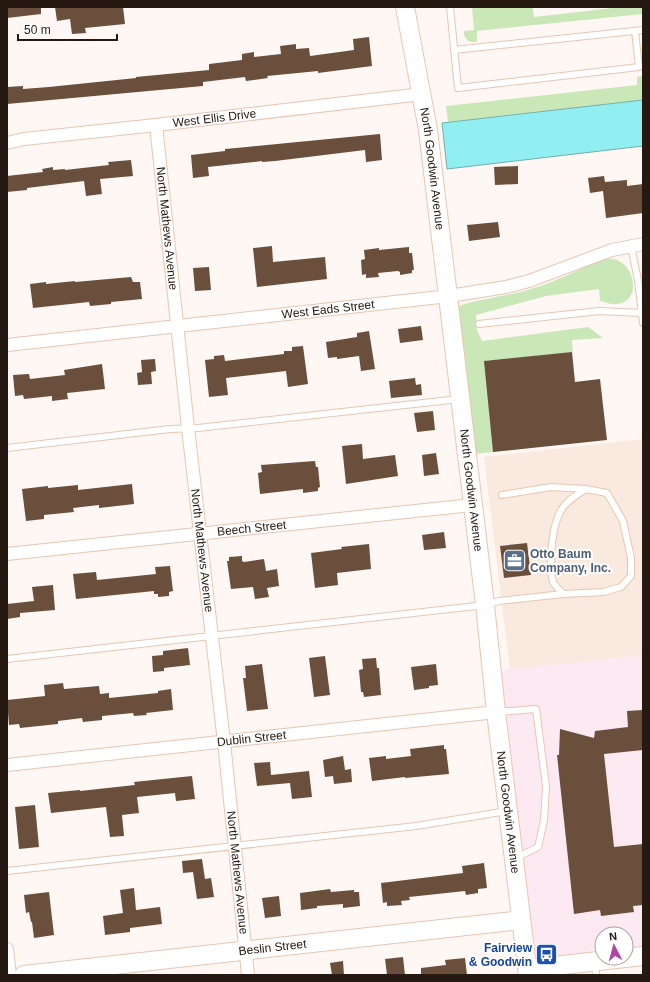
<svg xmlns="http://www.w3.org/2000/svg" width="650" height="982" font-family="Arial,sans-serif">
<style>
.built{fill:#f9e9df}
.education{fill:#fce9f1}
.green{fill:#cae7b8}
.water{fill:#92eff1;stroke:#71afae}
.building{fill:#6b4f3d}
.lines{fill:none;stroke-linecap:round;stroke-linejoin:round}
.lane-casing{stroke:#e7c6b1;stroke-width:8}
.street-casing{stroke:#e7c6b1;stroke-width:14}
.secondary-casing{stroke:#e7c6b1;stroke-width:20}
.lane{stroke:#fff;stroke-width:6}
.street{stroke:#fff;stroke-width:12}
.secondary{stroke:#fff;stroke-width:18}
.labels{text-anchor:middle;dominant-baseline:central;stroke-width:4;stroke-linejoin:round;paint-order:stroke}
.street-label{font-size:12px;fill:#251911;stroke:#fff}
.service-label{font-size:12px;font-weight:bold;fill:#4e5e75;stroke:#fff;text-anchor:start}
.transit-label{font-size:12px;font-weight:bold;fill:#164399;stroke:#fff;text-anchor:end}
</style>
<rect width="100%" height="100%" fill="#fef7f3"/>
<path class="built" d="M643,439V655L510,670L484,457Z"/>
<path class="education" d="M643,655V952L626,954V934H602V956L532,964L495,671Z"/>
<path class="green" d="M472,7H533L534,17L621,7H643V14L477,31V42H472L468,41L464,35V31L474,30Z
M643,76V100L448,122L446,106L637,85V77Z
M610,259C613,259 617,259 619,261C637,270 640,304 615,304C611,305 605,302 600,301L599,289L546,296L476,315L477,330L482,341L588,327L603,338L572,340L573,352L485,361L493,452L473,454L457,319L458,306C480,299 502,297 524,291C551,284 576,271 601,260Z"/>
<path class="water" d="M643,100V146L447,169L442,123Z"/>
<path class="building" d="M7,7H41V14L7,18Z
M55,7H123L125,24L85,28L86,33L72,34L70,19L57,21Z
M369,37L372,66L318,73V71L267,76L268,78L246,81L245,77L203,82V86L7,104V87L23,86V89L49,87L136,78V77L209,70V64L242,60V54L254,52V57L281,54L280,46L296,44V49L309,48L310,56L354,50L353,39Z
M380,134L382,160L366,162L365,150L275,161L262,162V161L208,167L209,176L193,178L191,155L225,151V149L247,147Z
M131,160L133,176L100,179L102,194L86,196L84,181L27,188V190L7,192V176L43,172L42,169L53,167V170L65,169V170L109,165L108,162Z
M518,166V184L495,185L494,167Z
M604,176L605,182L627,180V186L643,184V213L606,218L603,191L590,193L588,178Z
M498,222L500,237L469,241L467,225Z
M272,246L273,262L325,257L327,279L257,287L253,248Z
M409,247V253H412L414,270H412V273L400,275V272L398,271L378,273L379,277L366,278V274L362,275L361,260L365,259L364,250L379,248V250Z
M209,267L211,290L195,291L193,268Z
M131,277L133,282H140L142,299L111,302V304L90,306L89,302L33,308L30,284L46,282V284L75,281V282Z
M421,326L423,340L400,343L398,329Z
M369,331L375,369L361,371L359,356L337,359V357L328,358L326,342L357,337V333Z
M303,346L308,384L288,387L286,371L226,378L228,395L209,397L205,360L214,359V356L224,355L225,361L284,354V351H292V347Z
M572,352L575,382L600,379L607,440L493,452L484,361Z
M155,359L156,371L151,372L152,384L138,385L137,373L142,372L141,360Z
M102,364L105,389L67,393L68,399L52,401V396L24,399L23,395L15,396L13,375L29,374L30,379L65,375L64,370Z
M415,378L416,385L421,384L422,395L391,398L389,381Z
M433,411L435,430L417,432L414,413Z
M362,444L363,459L395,455L398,476L346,484L342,446Z
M436,453L439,474L424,476L422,455Z
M315,461L316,467H318L320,487L318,488V491L303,493V489L260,494L258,473L262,472L261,465Z
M132,484L134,504L99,508V505L73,508L74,512L44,515V519L26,521L22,489L48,486V488L78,485V490Z
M444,532L446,548L424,550L422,535Z
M527,543L531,575L504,578L500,546Z
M369,544L371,569L337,573L338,585L315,588L311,553L342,549L341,547Z
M242,556V561L244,562L264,559L266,571L277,569L279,586L267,588L269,597L255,599L253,587L231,589L227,561H229V557Z
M170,566L173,591L169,592V596L158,597V594H154V591L76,599L73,574L96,572L97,580L156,574L155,567Z
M53,585L55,610L20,613V617L7,619V604L34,601L32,587Z
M188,648L190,665L164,668V671L153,672L152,656L163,655V651Z
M325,656L330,695L314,697L309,658Z
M376,658L377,668H379L381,695L364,697L363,692H361L359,670L363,669L362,659Z
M262,664L268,709L247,711L243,678H246L245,666Z
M436,664L438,685L429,686V688L414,690L411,667Z
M63,683L64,689L99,686L100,694L109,693V698L158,693V691L171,689L173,710L146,713L147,715L134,716L133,713L102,716V720L83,722L82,718L58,721V724L20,728L19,724L9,725L7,700L45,696L44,685Z
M643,710V750L604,754L614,847L643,844V905L633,906L634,912L601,916L600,910L574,914L557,755H559L560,729L594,738L595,731L628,727L627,711Z
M444,745V749H446L449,774L405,778V777L372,781L369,758L386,756V759L411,756L410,749Z
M343,756L345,770L351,769L352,782L334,784L333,776L325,777L323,760Z
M270,762L271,775L309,771L312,797L292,799L290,783L257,786L254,763Z
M192,776L195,799L176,801L175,793L137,797L139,813L122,815L124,836L110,837L106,807L51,813L48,793L80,790V791L135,785L134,782Z
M35,805L39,847L19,849L15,807Z
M202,859L205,879L211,878L214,897L197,899L193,872L183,873L182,861Z
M484,863L487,888L478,889V893L466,895L465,891L409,897L410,900L401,901L402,905L387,906V902L383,903L381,883L463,873L462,866Z
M134,888L136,910L160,907L162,924L130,928V932L105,935L103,916L123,913L120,890Z
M330,889L331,892L354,890V892H359L360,906L343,908V904L317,906V908L301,910L300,893Z
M49,892L54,935L34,938L32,922H31L29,912L26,913L24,895Z
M279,896L281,916L265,918L262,898Z
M403,957L405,975H387L385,959Z
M465,958L467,975H421V968L446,965L445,960Z
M343,961L344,975H332L330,963Z"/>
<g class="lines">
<defs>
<path id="lane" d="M450,7L458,88L639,67L635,31
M454,50L643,30
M631,246L638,280L643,323
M479,324L599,311L642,313
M7,448L170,429L198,428L459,399
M563,594C560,590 555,586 553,582C548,566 552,523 562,509C567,500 577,495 586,489
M7,659L485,605L499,601L563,594L603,592L621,587L631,576V558L623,521L607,493L586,489L551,487L502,495
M497,712L536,709L546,786L544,820L538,847L522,855L515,856
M7,871L416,826L507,811
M595,963L596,975"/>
<g id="street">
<path id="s1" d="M156,125L188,428L224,742L248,975"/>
<path id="s2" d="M7,143L24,139L156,125L422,94"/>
<path id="s3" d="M7,345L449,296L506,287L529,281L612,250L643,244"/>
<path id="s4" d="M7,554L472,505"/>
<path id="s5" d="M7,765L496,712"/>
<path d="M7,949L10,975"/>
</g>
<g id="secondary">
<path id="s6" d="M405,7L428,130L485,605L496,712L528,975"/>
<path d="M527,969L643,956"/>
<path id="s7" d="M24,975L521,920"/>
</g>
</defs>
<use href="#lane" class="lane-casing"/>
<use href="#street" class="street-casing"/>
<use href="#secondary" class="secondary-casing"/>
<use href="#lane" class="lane"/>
<use href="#street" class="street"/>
<use href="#secondary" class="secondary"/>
</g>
<defs>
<symbol id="office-square" viewBox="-11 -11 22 22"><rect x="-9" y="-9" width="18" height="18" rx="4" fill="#5c6f8a" stroke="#fff"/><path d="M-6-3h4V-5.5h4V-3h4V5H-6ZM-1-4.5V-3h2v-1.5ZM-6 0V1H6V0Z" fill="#fff"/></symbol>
<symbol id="bus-square" viewBox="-11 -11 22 22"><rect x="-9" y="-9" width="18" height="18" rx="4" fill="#1a4fb4" stroke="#fff"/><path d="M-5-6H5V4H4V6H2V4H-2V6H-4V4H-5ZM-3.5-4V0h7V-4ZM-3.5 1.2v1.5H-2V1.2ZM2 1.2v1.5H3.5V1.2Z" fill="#fff"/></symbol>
</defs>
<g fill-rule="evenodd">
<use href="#office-square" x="502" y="548" width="25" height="25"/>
<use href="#bus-square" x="534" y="942" width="25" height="25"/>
</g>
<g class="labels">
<g class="street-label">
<text stroke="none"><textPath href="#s2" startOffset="209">West Ellis Drive</textPath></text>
<text stroke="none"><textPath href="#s6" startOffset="164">North Goodwin Avenue</textPath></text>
<text stroke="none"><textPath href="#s1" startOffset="104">North Mathews Avenue</textPath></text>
<text stroke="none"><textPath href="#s3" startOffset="323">West Eads Street</textPath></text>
<text stroke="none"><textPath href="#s6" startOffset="488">North Goodwin Avenue</textPath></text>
<text stroke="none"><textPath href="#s4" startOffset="246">Beech Street</textPath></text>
<text stroke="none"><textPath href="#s1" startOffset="428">North Mathews Avenue</textPath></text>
<text stroke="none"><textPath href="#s5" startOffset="246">Dublin Street</textPath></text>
<text stroke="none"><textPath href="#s6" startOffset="812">North Goodwin Avenue</textPath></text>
<text stroke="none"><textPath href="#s1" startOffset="752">North Mathews Avenue</textPath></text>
<text stroke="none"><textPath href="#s7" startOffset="250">Beslin Street</textPath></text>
</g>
<g class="service-label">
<text x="530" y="554">Otto Baum<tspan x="530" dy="14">Company, Inc.</tspan></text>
</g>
<g class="transit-label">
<text x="532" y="948">Fairview<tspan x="532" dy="14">&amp; Goodwin</tspan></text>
</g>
</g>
<rect width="650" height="982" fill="none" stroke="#251911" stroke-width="16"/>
<g transform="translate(614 946) rotate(354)"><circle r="19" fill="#ffffff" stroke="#a8a3a0"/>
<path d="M0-3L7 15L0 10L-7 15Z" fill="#b045a6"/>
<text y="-6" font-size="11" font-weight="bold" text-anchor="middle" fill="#251911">N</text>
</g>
<path d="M18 34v6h99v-6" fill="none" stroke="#251911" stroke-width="2"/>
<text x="24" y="34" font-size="12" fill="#251911" stroke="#ffffff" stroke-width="3" paint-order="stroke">50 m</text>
</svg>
